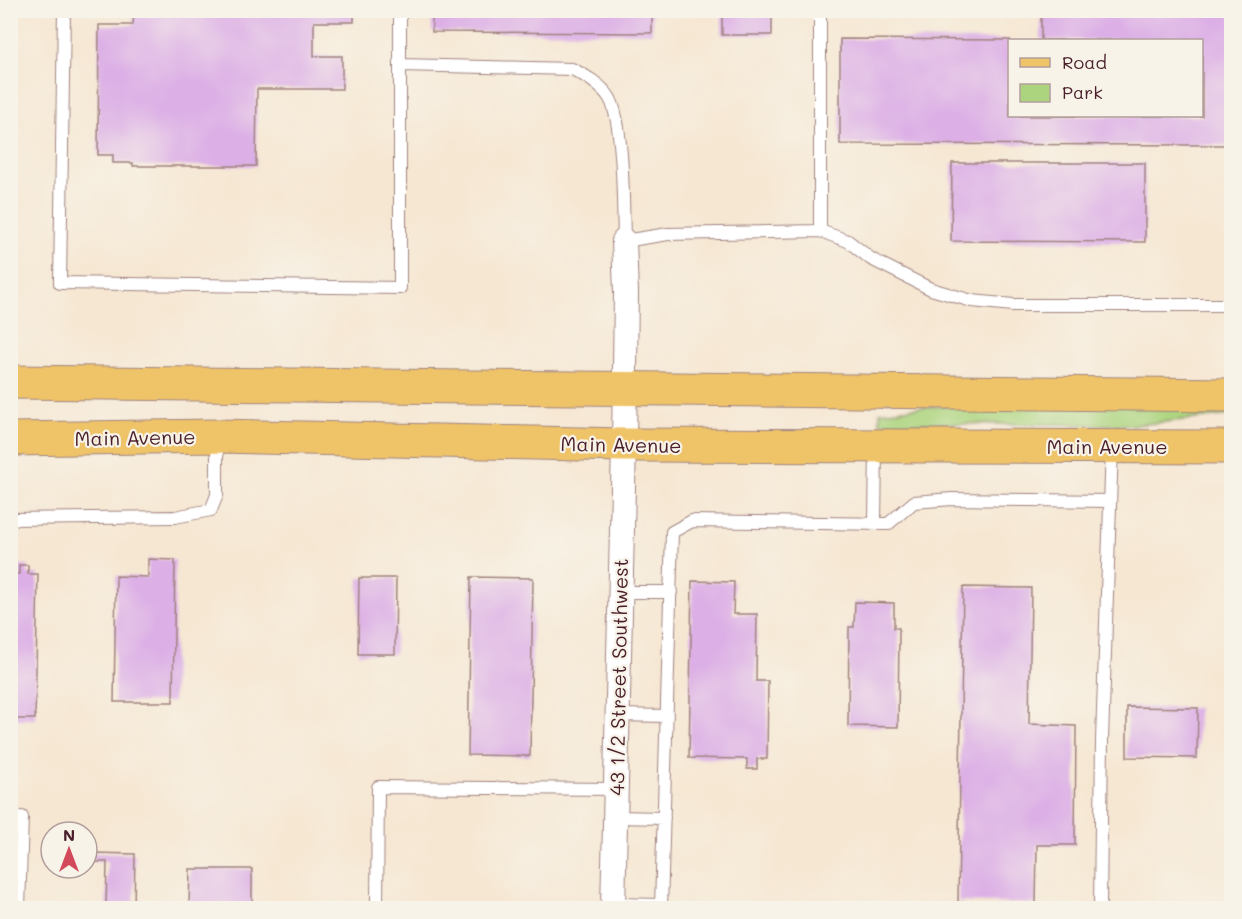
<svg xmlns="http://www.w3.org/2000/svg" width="1242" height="919" font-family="Mali,sans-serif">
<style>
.green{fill:#acd47e;stroke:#7b7a54;stroke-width:1.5}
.building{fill:#dcafe6}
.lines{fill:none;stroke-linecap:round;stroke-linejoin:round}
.service-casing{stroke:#a0837f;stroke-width:14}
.minor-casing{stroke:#a0837f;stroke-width:26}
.primary-casing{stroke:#a0837f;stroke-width:35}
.service{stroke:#fff;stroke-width:12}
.minor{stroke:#fff;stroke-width:24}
.primary{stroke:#efc469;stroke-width:33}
.labels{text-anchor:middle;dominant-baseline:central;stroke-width:4.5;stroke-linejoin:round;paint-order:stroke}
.street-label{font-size:20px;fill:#4a1f2b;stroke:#f7f3e8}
</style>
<rect width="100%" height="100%" fill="#f7f3e8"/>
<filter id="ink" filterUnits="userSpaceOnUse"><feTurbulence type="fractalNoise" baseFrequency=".0167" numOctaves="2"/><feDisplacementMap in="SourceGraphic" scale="12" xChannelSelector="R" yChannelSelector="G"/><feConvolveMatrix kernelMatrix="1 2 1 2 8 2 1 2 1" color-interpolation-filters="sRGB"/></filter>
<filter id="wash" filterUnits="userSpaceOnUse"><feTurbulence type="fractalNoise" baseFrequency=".008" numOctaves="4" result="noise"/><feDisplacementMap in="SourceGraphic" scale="24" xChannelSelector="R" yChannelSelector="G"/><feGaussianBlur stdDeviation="1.35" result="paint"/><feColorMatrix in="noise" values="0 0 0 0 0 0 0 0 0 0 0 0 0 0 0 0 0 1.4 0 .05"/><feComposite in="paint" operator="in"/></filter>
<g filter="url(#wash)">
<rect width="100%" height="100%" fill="#f6e7d3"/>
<path class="green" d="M1231,401V415L1135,425L880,423V412L921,407Z"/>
<g id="blocks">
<path class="building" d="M134,10H354V22H314V56H342V89H257L256,166H133V163H113V155H98L99,25H133Z
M432,10H652V33L432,32Z
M722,10H772V35H722Z
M1041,10H1232V145L840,144V39L1010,40V116H1202V40H1041Z
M952,163H1145V242L951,241Z
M148,559L175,560L173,702H114L116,576L148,577Z
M19,565H28V574H38L35,719H10V574H19Z
M471,577L533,578L530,756L468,755Z
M359,578H396L395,654H358Z
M692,581L734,582L733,614H757L756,681H768L767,759H757V769H747V759L689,758Z
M963,587L1031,588L1029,724L1076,726L1075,845H1037L1036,904L958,902Z
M855,602L894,603V628H899L898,727L848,726L849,627H854Z
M1127,707L1198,708L1197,758L1127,757Z
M92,853L135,854L134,908H106L107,862H92Z
M190,869H252V908H189Z"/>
</g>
</g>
<g filter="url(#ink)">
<use href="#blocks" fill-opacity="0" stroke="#a0837f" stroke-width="1.5"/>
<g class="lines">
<defs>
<path id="service" d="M64,10L60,283L400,288V10
M820,10V231
M400,65L572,69C586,76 600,84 609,97C624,120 623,210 624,241L668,234L820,231L848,241L871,259L931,289L972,301L1013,305H1226
M10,519L175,517L211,510L217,495V437
M875,524L876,446
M620,592H671
M617,715L667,716
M615,817L664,818
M613,904L662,905
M19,908L22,817
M377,908L378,787L615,789
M661,908L672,532L692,521L888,524L914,502L952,499L1110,501
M1100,908L1102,740L1112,447"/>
<path id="minor" d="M613,908L624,445L626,292L624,241"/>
<path id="primary" d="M10,382L1232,395
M10,439L217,436L624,445L1232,447"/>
</defs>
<use href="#service" class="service-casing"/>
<use href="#minor" class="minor-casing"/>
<use href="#primary" class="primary-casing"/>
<use href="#service" class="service"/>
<use href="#minor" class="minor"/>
<use href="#primary" class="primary"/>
</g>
</g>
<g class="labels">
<g class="street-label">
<text transform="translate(135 437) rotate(-1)">Main Avenue</text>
<text transform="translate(621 444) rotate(1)">Main Avenue</text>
<text x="1107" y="446">Main Avenue</text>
<text transform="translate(618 677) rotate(-89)">43 1/2 Street Southwest</text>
</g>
</g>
<rect width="1242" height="919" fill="none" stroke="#f7f3e8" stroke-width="36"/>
<rect x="1008" y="39" width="195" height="78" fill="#f7f3e8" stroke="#b29e9c" stroke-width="1.5"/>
<rect x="1020" y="58" width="30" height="9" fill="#efc469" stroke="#b29e9c" stroke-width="1.5"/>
<text x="1062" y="69" font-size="18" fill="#4a1f2b">Road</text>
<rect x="1020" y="84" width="30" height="18" fill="#acd47e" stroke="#b29e9c" stroke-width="1.5"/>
<text x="1062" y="99" font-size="18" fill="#4a1f2b">Park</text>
<g transform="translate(69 850)"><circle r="28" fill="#f7f3e8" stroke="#b29e9c" stroke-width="1.5"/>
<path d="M0-4.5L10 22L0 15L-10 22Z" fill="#d1495b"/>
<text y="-9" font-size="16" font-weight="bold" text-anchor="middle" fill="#4a1f2b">N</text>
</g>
</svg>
